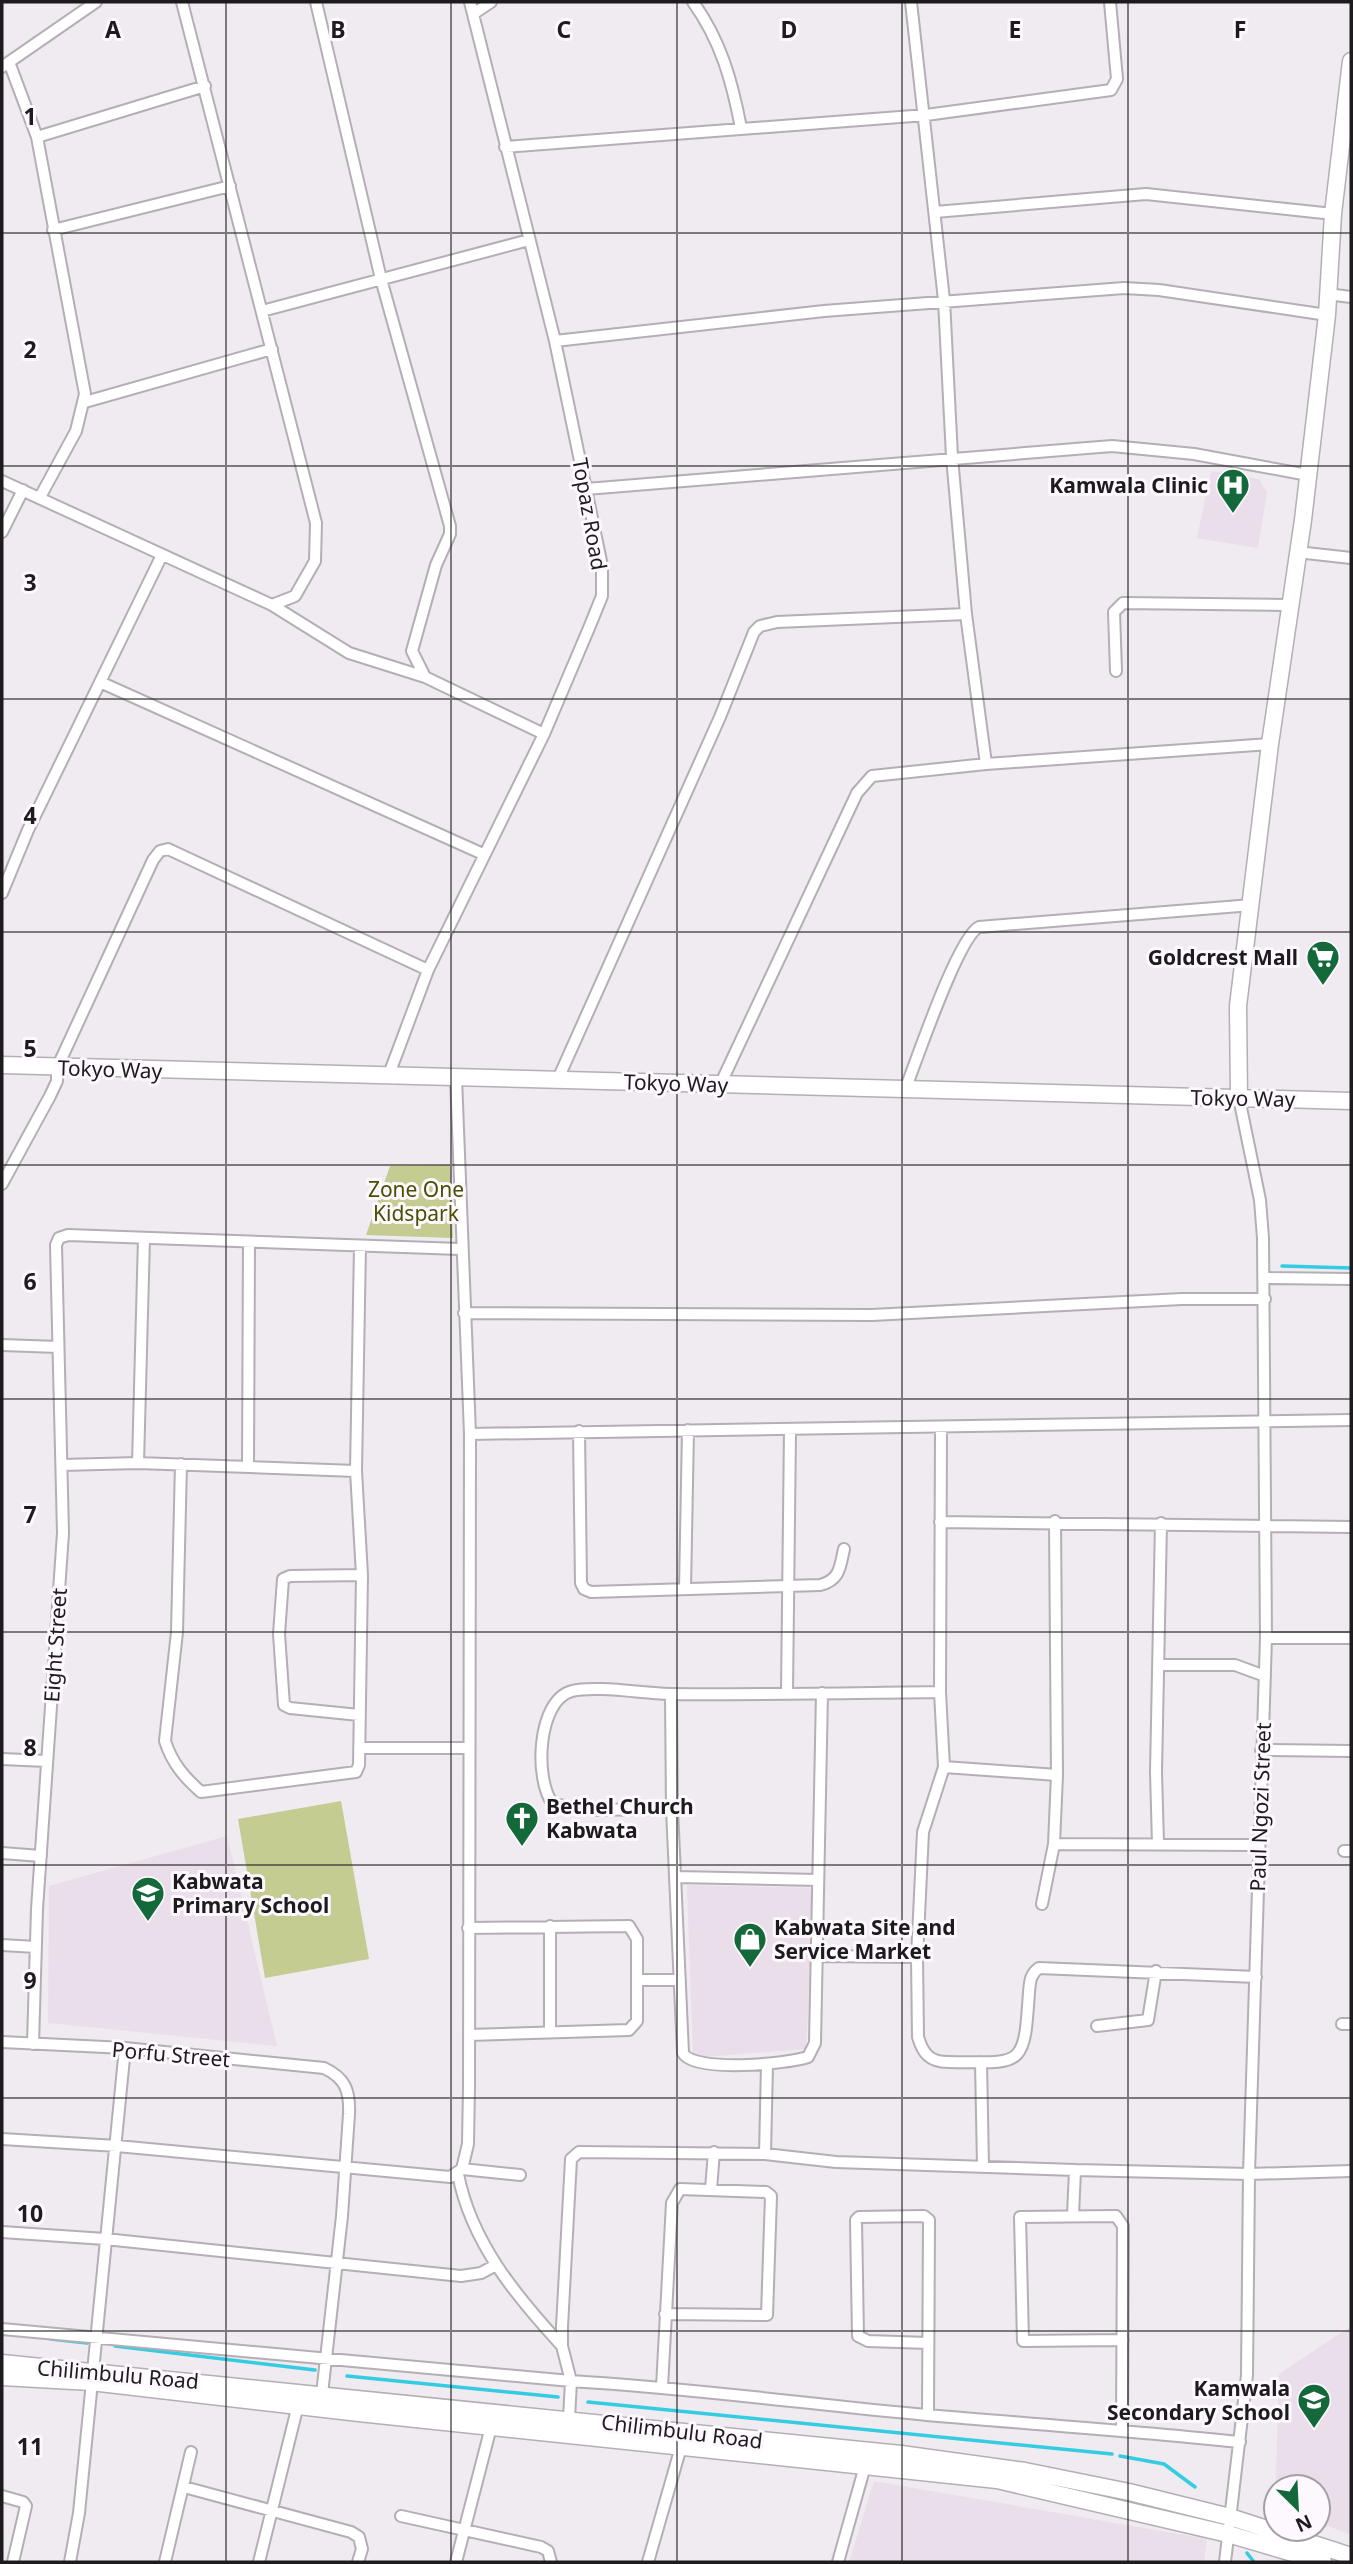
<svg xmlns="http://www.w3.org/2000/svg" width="1353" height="2564" font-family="'Noto Sans',sans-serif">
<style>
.built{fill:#eadeeb}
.green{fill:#c5cc92}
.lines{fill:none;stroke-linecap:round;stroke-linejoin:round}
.stream{stroke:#33cce0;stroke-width:3.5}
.street-casing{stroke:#b4aeb5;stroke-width:14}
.secondary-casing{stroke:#b4aeb5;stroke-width:19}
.street{stroke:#fff;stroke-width:10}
.secondary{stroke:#fff;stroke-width:16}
.grid{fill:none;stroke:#1d1b1d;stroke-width:2;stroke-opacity:0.55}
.labels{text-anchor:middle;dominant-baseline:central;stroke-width:6;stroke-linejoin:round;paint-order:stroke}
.poi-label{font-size:21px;font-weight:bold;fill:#1d1b1d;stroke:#fdf7fe;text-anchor:end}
.street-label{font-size:21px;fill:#1d1b1d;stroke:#fdf7fe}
.park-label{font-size:21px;fill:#4a4f00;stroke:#fdf7fe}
.grid-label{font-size:23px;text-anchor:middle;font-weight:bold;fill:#1d1b1d;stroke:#fdf7fe;stroke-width:6;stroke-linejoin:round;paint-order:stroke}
</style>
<rect width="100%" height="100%" fill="#f0eaf1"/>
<path class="built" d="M1211,471L1259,479L1267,492L1258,548L1197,538Z
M227,1836L277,2046L48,2023L49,1886Z
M687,1885L814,1888L806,2049L693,2058Z
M1351,2326V2535L1318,2522V2487H1276L1275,2506L1279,2374Z
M874,2481L1207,2539L1204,2562H849Z"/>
<path class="green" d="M450,1165L453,1238L366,1235L390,1166Z
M341,1801L369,1959L265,1978L238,1819Z"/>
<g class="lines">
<path class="stream" d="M1282,1266L1351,1268
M51,2339L87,2343
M115,2346L315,2370
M347,2376L558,2397
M588,2402L1112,2454
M1120,2456L1164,2464L1195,2487
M1247,2553L1254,2562"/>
<defs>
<path id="street" d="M316,2L381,279L450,526V534L436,565L412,651L425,677L544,734
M693,2C721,41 732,81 741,128
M911,2L944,300L952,457L966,614L986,764
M473,14L491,2
M9,62L37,137L85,394L76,431L40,497
M2,67L96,2
M37,137L205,86
M505,147L926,115L1111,90L1117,79L1110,2
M935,212L1146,194L1333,214
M53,230L230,186
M1327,294L1351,297
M262,311L529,240
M555,341L824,311L1124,288L1159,290L1327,315
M85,402L272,349
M2,481L272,605L295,596L315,561L316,523L182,2
M586,489L1112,446L1194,454L1308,475
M2,532L23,490
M1297,552L1351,558
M272,605L349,653L425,677
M1116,671L1114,612L1123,603L1288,605
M100,682L483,854
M2,893L28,830L162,555
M388,1077L428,970L544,734L589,628L602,596V566L555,341L470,2
M558,1079L720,717L754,632L760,626L777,622L966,614
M720,1085L857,793L872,776L986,764L1270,744
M905,1090C916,1062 958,937 979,927L1252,905
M2,1184L50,1096L57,1081V1068L153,860L160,851L168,849L428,970
M1264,1278L1351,1279
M464,1313L872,1315L1182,1299H1265
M2,1345L58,1347
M941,1428L940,1692L944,1767L923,1832L917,1957L918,2037C923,2054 930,2062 948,2062C1024,2063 1024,2068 1029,1992C1030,1982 1030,1974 1039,1968L1256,1977
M579,1431L581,1583L584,1589L591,1592L820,1585C840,1580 840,1567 844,1549
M470,1434L1351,1420
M138,1463L144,1238
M181,1464L177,1632L165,1741C172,1763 184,1777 201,1792L356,1772L359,1765L362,1575L356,1471L360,1246
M62,1465L138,1463L356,1471
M248,1467L249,1242
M940,1522L1351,1527
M685,1589L688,1430
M1266,1638H1351
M1160,1665H1235L1265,1676
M787,1693L790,1430
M671,1694L672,1809L683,2053C694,2073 787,2064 808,2057L815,2043L822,1693
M359,1715L290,1708L284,1705L279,1634L283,1579L290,1576L362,1575
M360,1748H469
M1261,1750L1351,1751
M2,1759L46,1761
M944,1767L1057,1775
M672,1809L585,1810L553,1804C534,1780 537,1700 572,1691C596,1685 647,1694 673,1694C762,1695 851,1693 940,1692
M1054,1844L1259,1845
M1158,1844L1156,1772L1161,1523
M1344,1851H1351
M2,1853L41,1856
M676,1877L818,1880
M1042,1904L1054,1844L1057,1775L1055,1521
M468,1928L629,1926L637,1939V2021L629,2030L469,2035
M2,1945L36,1947
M817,1956L917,1957
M637,1980H680
M1342,2024H1351
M1097,2026L1148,2020L1156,1971
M550,2032V1926
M2,2042L125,2048L324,2068C345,2078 350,2090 349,2114L342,2216L322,2394
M33,2044L37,1909L63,1533L56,1245L59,1238L68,1235L460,1249
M981,2062L983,2167
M2,2139L117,2146L450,2177L462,2169L468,2144L469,2086L470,1434L456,1078
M765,2154L767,2065
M462,2169L520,2175
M458,2174C471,2242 516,2296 562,2346
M711,2189L714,2152
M1073,2215L1075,2170
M2,2232L105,2239L461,2276L481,2273L496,2265
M2,2329L571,2381C690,2388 808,2404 927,2415C1031,2424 1136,2431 1240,2442
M662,2387L672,2203L680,2189L766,2192L771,2196L767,2315L665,2314
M928,2415L929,2220L924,2216L859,2217L856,2220L858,2336L868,2341L928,2343
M569,2419L571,2381L562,2346V2327L571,2159L579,2152L765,2154L836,2162L1075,2170L1249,2174L1351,2171
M1122,2430L1123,2226L1116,2216L1020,2217L1023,2341L1123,2340
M184,2487L351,2532L359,2537L362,2549L358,2562
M2,2496L23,2502L26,2506L13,2562
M401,2516L541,2547L548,2551L551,2562
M70,2562L79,2513L125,2048
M165,2562L191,2452
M259,2562L298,2405
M456,2562L491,2427
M648,2562L681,2447
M838,2562L865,2466
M1225,2562L1247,2375L1249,2174L1266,1638L1263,1238L1260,1200L1239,1098"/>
<path id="secondary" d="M2,1065L1351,1101
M1239,1098L1238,1006L1270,744L1303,520L1327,315L1333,214L1351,61
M2,2363L901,2454L1025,2471L1129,2492L1230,2517L1351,2556
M2,2377L91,2382L359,2413L997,2480L1228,2534L1323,2562"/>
</defs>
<use href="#street" class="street-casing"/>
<use href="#secondary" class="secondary-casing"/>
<use href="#street" class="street"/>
<use href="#secondary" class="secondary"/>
</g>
<path class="grid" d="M226,2V2562M451,2V2562M677,2V2562M902,2V2562M1128,2V2562M2,233H1351M2,466H1351M2,699H1351M2,932H1351M2,1165H1351M2,1399H1351M2,1632H1351M2,1865H1351M2,2098H1351M2,2331H1351"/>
<defs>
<symbol id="hospital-pin" viewBox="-11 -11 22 30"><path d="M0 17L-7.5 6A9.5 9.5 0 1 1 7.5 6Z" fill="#14693b" stroke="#fdf7fe"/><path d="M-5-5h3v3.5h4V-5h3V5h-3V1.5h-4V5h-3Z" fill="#fff"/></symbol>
<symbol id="supermarket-pin" viewBox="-11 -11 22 30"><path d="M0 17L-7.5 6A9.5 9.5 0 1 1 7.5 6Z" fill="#14693b" stroke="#fdf7fe"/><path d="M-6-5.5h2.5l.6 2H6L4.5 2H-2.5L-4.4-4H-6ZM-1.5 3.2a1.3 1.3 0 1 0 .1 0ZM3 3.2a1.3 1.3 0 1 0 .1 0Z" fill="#fff"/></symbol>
<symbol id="church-pin" viewBox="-11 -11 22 30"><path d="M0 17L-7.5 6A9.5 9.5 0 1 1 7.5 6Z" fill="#14693b" stroke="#fdf7fe"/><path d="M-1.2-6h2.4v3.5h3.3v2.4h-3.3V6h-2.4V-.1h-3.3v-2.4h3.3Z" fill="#fff"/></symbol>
<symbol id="school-pin" viewBox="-11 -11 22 30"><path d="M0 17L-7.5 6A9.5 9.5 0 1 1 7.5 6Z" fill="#14693b" stroke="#fdf7fe"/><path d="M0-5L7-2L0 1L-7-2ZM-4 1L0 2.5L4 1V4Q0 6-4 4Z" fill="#fff"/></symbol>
<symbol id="shop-pin" viewBox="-11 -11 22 30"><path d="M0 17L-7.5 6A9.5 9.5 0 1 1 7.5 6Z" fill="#14693b" stroke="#fdf7fe"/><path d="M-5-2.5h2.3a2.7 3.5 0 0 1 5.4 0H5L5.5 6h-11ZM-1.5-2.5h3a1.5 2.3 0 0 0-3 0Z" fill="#fff"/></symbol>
</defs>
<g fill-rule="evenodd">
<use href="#hospital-pin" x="1214" y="466" width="38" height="52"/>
<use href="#supermarket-pin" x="1304" y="938" width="38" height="52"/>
<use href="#church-pin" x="503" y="1799" width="38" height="52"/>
<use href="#school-pin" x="129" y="1874" width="38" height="52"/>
<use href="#shop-pin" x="731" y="1920" width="38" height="52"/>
<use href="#school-pin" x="1295" y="2381" width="38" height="52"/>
</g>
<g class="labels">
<g class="poi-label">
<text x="1208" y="485">Kamwala Clinic</text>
<text x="1298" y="957">Goldcrest Mall</text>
<text x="546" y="1806" text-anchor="start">Bethel Church<tspan x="546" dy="24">Kabwata</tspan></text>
<text x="172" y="1881" text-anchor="start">Kabwata<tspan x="172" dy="24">Primary School</tspan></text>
<text x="774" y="1927" text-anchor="start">Kabwata Site and<tspan x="774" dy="24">Service Market</tspan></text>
<text x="1290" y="2388">Kamwala<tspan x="1290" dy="24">Secondary School</tspan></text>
</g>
<g class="street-label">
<text transform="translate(590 514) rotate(80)">Topaz Road</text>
<text transform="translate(110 1069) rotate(2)">Tokyo Way</text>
<text transform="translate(676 1083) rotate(2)">Tokyo Way</text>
<text transform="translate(1243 1098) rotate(1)">Tokyo Way</text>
<text transform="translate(55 1645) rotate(-86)">Eight Street</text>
<text transform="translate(1260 1807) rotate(-88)">Paul Ngozi Street</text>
<text transform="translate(171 2054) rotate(5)">Porfu Street</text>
<text transform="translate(118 2374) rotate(5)">Chilimbulu Road</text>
<text transform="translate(682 2431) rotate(7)">Chilimbulu Road</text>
</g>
<g class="park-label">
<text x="416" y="1189">Zone One<tspan x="416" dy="24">Kidspark</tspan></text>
</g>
</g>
<g class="grid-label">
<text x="113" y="38">A</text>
<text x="338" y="38">B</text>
<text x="564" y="38">C</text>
<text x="789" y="38">D</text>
<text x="1015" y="38">E</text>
<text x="1240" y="38">F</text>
<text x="30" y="125">1</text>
<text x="30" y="358">2</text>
<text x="30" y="591">3</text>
<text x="30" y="824">4</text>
<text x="30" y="1057">5</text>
<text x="30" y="1290">6</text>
<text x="30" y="1523">7</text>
<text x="30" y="1756">8</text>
<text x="30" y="1989">9</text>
<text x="30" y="2222">10</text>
<text x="30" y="2455">11</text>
</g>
<rect width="1353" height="2564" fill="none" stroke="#1d1b1d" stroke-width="7"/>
<g transform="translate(1297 2508) rotate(156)"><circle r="33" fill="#fdf7fe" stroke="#a39fa4" stroke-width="2"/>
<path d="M0-5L12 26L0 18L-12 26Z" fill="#14693b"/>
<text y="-10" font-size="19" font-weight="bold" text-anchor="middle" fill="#1d1b1d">N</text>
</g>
</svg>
